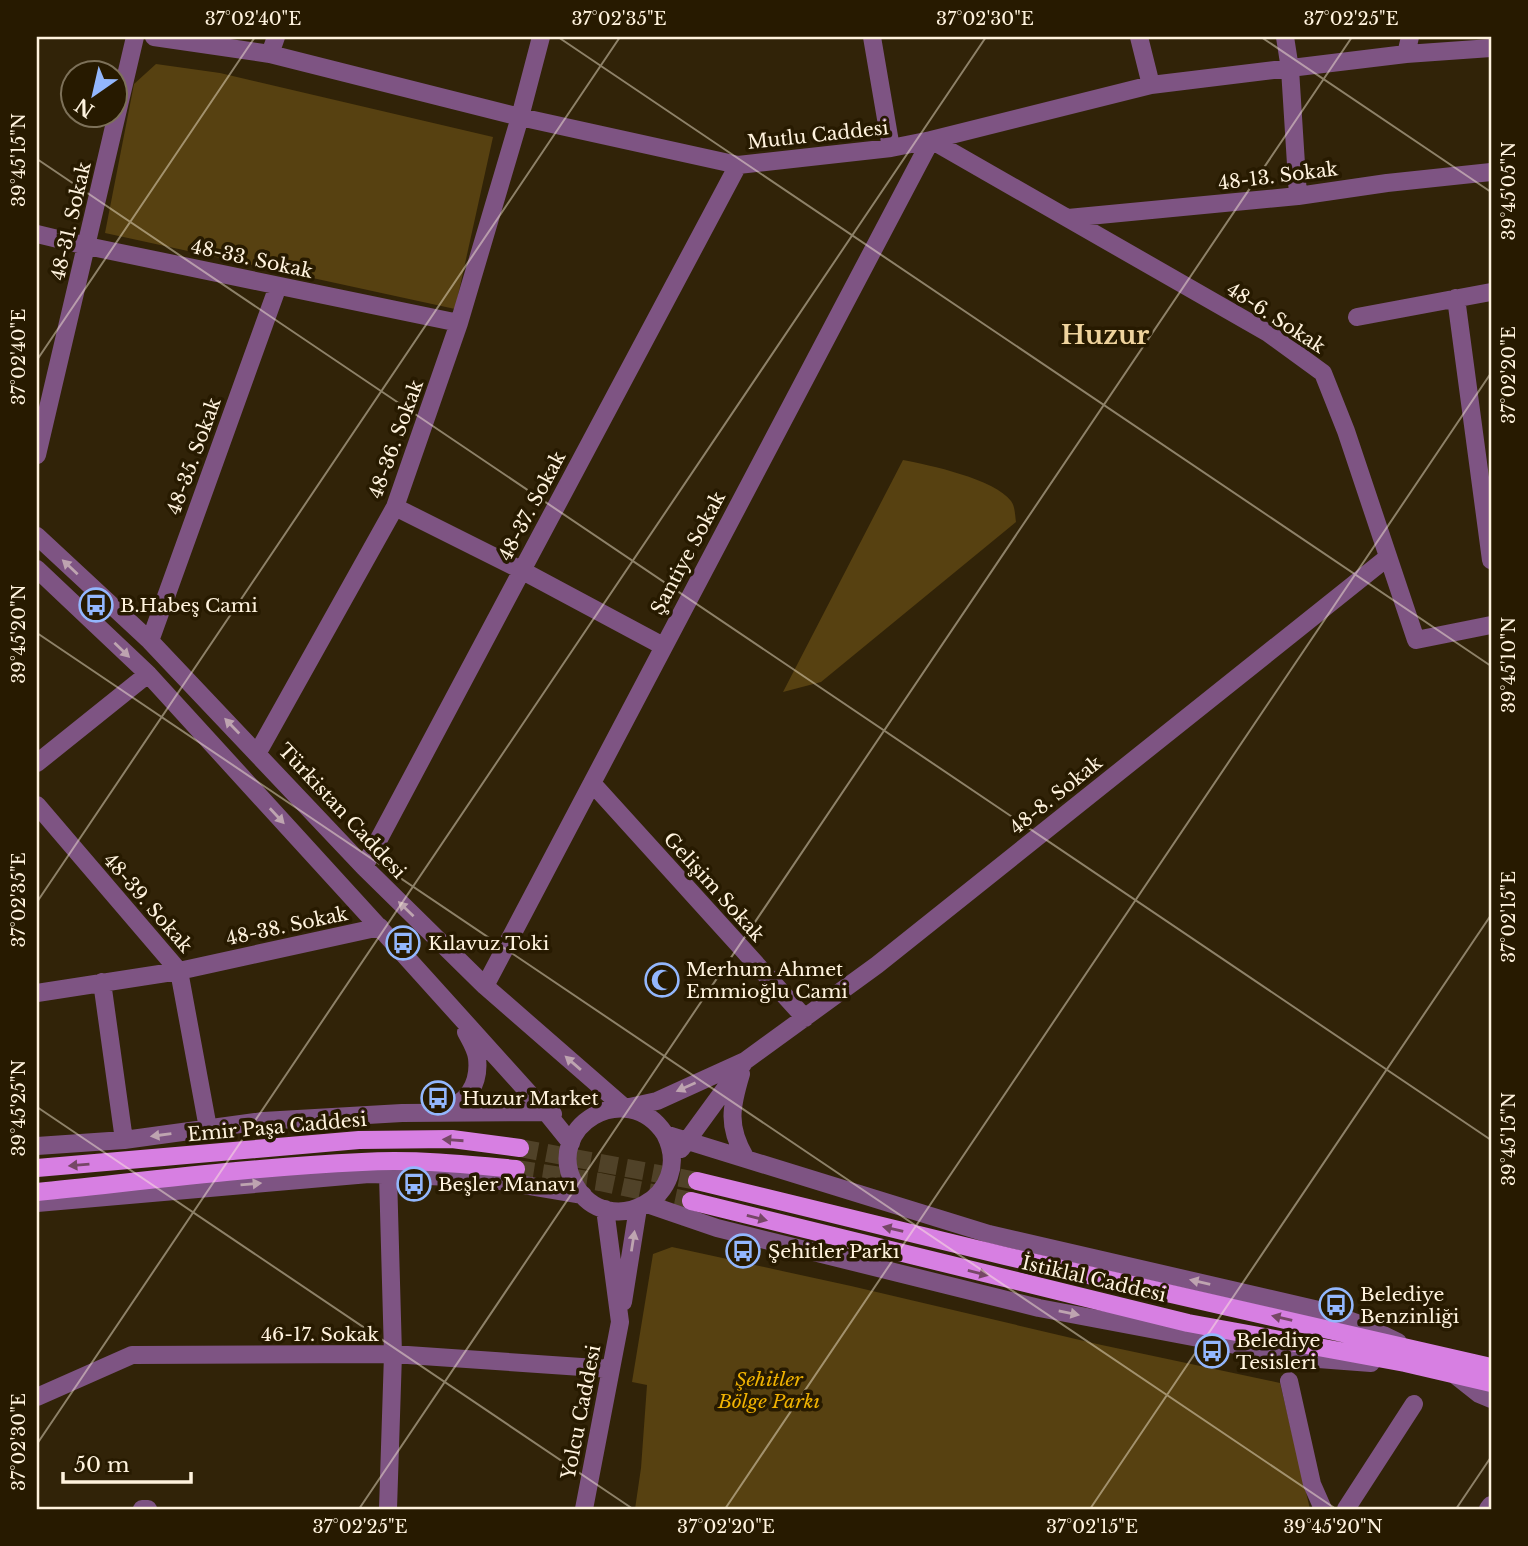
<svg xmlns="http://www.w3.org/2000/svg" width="1528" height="1546" font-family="'Libre Baskerville',serif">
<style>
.green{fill:#574111}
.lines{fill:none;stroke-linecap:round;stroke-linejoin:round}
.major-tunnel{stroke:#504228;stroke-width:18;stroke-dasharray:18 9;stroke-linecap:butt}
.minor{stroke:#7e5483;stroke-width:18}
.major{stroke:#d77fe2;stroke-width:18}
.oneway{fill:#bea4b0}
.oneway2{fill:#764766}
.ticks{fill:none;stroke:#fff3de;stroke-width:2;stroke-opacity:0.45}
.labels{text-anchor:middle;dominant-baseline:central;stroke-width:7;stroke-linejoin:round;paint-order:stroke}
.street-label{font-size:19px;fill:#fff3de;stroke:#271a00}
.poi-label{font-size:19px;fill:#fff3de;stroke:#271a00;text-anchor:start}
.park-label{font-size:19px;font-style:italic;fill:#f1b302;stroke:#271a00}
.district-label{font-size:26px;font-weight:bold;fill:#efd39d;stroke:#271a00}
.neatline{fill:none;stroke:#fff3de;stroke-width:2.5}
.ticks-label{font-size:18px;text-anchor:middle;fill:#fff3de}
</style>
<rect width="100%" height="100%" fill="#312308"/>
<path class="green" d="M156,64L220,73L493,137L455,309L105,233L134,84Z
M903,460C929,465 995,479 1011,501C1015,506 1015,515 1016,522L821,682L783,692Z
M672,1247L851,1286L1097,1344L1280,1383L1310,1509H635L641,1468L647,1385L632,1382L653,1254Z"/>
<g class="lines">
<path class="major-tunnel" d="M520,1148L697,1181
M516,1169L600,1182L691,1201"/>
<path class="minor" d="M154,37L270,54L520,117L738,165L891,148L931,140L1151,85L1406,54L1491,48
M872,37L891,148
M1139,37L1151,85
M1285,37L1290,69L1298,196
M270,54L276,37
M1406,54L1410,37
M931,140L1268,333L1323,373L1346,431L1416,640L1491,625
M1068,218L1298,196L1387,183L1491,172
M37,234L87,246L459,323
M1456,298L1491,560
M1357,317L1491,292
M37,455L135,37
M395,507L521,570L663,646
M37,536L150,641L364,867L485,986L625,1108L657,1101L745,1061L877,965L1388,557
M37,569L148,674L389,938L546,1112L571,1143
M150,641L278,286
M258,752L395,507L459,323L520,117L541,37
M37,763L148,674
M592,783L805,1018
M37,805L179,971L208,1128
M364,867L738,165
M102,982L124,1140
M485,986L931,140
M37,993L179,971L380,927
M741,1074C731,1107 727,1126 745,1157
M442,1109C467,1106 480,1083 477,1058C476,1049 470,1040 466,1032
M665,1134C697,1196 608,1243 575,1185C542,1127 627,1076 665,1134L989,1234L1323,1311L1365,1326L1398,1342
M37,1146L124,1140L263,1121L402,1113L546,1112L553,1114
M681,1149L743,1064
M37,1203L369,1174L482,1178L583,1195
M647,1204L717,1228L1039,1308L1305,1358L1371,1363
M623,1302L638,1208
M1455,1375L1479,1394L1491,1399
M1289,1381L1312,1484L1323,1509
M37,1397L132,1355L393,1354L611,1369
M142,1509H148
M388,1509L393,1354L388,1175
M584,1509L620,1322L605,1209
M1346,1509L1414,1404
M1488,1509L1491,1505"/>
<path class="major" d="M37,1168L359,1140L452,1139L520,1148
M697,1181L1005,1256L1491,1367
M37,1192C145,1181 253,1167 362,1162C413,1159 465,1164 516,1169
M691,1201L1188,1323L1405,1363L1491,1383"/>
</g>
<defs><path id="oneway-solid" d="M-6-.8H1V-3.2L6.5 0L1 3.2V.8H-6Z" transform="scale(1.75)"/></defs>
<g class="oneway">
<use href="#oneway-solid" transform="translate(70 567) rotate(-137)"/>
<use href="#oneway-solid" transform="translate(122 650) rotate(44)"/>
<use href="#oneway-solid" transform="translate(232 726) rotate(-134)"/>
<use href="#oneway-solid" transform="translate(277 816) rotate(47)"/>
<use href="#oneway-solid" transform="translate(406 909) rotate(-136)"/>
<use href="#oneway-solid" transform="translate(573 1063) rotate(-139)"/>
<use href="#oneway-solid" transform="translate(686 1087) rotate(156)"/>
<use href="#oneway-solid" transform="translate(161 1135) rotate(172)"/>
<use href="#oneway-solid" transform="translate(251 1184) rotate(-5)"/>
<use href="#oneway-solid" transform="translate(633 1241) rotate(-81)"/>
<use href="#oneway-solid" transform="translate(1200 1282) rotate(-167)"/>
<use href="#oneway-solid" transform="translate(1069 1313) rotate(11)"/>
</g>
<g class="oneway2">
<use href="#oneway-solid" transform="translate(453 1140) rotate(-176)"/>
<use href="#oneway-solid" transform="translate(79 1165) rotate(175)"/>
<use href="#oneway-solid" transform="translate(757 1218) rotate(14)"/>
<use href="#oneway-solid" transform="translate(893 1229) rotate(-167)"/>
<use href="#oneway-solid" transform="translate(978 1273) rotate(14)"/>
<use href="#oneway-solid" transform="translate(1282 1318) rotate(-167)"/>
</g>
<path class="ticks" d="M558,37L1491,666M1261,37L1491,192M37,159L1491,1140M37,360L255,37M37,633L1336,1509M37,902L620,37M37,1107L633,1509M37,1444L986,37M359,1509L1352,37M725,1509L1491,373M1090,1509L1491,915M1456,1509L1491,1457"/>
<defs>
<symbol id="bus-ring" viewBox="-11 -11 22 22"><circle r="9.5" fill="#271a00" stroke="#93b7fd" stroke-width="1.5"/><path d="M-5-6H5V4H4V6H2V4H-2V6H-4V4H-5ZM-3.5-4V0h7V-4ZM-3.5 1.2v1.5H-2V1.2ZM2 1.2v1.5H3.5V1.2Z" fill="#93b7fd"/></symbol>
<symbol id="mosque-ring" viewBox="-11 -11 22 22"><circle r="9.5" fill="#271a00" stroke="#93b7fd" stroke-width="1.5"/><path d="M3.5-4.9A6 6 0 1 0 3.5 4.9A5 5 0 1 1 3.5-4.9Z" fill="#93b7fd"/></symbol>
</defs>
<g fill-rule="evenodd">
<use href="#bus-ring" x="77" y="586" width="38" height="38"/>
<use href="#bus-ring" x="384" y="924" width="38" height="38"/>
<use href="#mosque-ring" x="643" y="961" width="38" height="38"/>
<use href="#bus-ring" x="419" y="1079" width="38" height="38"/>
<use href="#bus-ring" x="395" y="1165" width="38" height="38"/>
<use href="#bus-ring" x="724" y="1232" width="38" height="38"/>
<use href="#bus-ring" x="1317" y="1286" width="38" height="38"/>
<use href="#bus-ring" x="1193" y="1332" width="38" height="38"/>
</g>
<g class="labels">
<g class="street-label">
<text transform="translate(818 135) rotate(-6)">Mutlu Caddesi</text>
<text transform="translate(1278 176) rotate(-7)">48-13. Sokak</text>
<text transform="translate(71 221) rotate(-77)">48-31. Sokak</text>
<text transform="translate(252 259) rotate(12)">48-33. Sokak</text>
<text transform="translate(1276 318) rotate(33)">48-6. Sokak</text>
<text transform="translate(396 439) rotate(-70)">48-36. Sokak</text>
<text transform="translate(194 456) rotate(-70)">48-35. Sokak</text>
<text transform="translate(532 506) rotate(-62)">48-37. Sokak</text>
<text transform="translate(688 553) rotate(-62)">Şantiye Sokak</text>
<text transform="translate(1056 795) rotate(-39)">48-8. Sokak</text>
<text transform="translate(342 811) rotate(47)">Türkistan Caddesi</text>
<text transform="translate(714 887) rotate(48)">Gelişim Sokak</text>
<text transform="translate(148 903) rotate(49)">48-39. Sokak</text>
<text transform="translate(287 926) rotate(-12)">48-38. Sokak</text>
<text transform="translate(277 1127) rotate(-5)">Emir Paşa Caddesi</text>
<text transform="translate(1094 1279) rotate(13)">İstiklal Caddesi</text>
<text x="320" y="1334">46-17. Sokak</text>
<text transform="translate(581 1412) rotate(-79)">Yolcu Caddesi</text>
</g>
<g class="poi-label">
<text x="120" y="605">B.Habeş Cami</text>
<text x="428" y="943">Kılavuz Toki</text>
<text x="686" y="969">Merhum Ahmet<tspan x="686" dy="22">Emmioğlu Cami</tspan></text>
<text x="462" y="1098">Huzur Market</text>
<text x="438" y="1184">Beşler Manavı</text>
<text x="768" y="1251">Şehitler Parkı</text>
<text x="1360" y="1294">Belediye<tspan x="1360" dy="22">Benzinliği</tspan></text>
<text x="1236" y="1340">Belediye<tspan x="1236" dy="22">Tesisleri</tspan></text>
</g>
<g class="park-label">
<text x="769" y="1379">Şehitler<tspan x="769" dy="22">Bölge Parkı</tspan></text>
</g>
<g class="district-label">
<text x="1105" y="335">Huzur</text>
</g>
</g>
<rect width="1528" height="1546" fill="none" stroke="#271a00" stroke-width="77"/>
<g transform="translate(94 94) rotate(214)"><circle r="33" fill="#271a00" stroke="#7d7159" stroke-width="2"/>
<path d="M0-5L12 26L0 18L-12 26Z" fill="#93b7fd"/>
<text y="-10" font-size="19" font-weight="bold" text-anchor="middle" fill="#fff3de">N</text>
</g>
<path d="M63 1472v10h128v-10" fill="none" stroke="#fff3de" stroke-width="3.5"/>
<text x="74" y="1472" font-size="21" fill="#fff3de" stroke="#271a00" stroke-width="5" paint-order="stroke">50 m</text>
<rect x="38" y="38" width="1452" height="1470" class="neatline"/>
<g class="ticks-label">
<text x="253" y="25">37°02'40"E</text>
<text x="619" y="25">37°02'35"E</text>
<text x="985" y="25">37°02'30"E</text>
<text x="1351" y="25">37°02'25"E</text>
<text transform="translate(19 160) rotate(-90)" y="6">39°45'15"N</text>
<text transform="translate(1509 191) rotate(-90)" y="6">39°45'05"N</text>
<text transform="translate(19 357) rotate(-90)" y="6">37°02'40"E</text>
<text transform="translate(1509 375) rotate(-90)" y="6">37°02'20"E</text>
<text transform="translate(19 634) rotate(-90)" y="6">39°45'20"N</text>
<text transform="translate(1509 665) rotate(-90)" y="6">39°45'10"N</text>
<text transform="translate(19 900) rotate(-90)" y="6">37°02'35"E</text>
<text transform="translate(1509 917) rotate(-90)" y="6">37°02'15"E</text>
<text transform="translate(19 1108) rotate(-90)" y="6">39°45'25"N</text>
<text transform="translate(1509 1139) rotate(-90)" y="6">39°45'15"N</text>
<text transform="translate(19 1442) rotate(-90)" y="6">37°02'30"E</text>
<text x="360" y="1533">37°02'25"E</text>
<text x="726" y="1533">37°02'20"E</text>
<text x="1092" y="1533">37°02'15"E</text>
<text x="1333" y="1533">39°45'20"N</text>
</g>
</svg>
